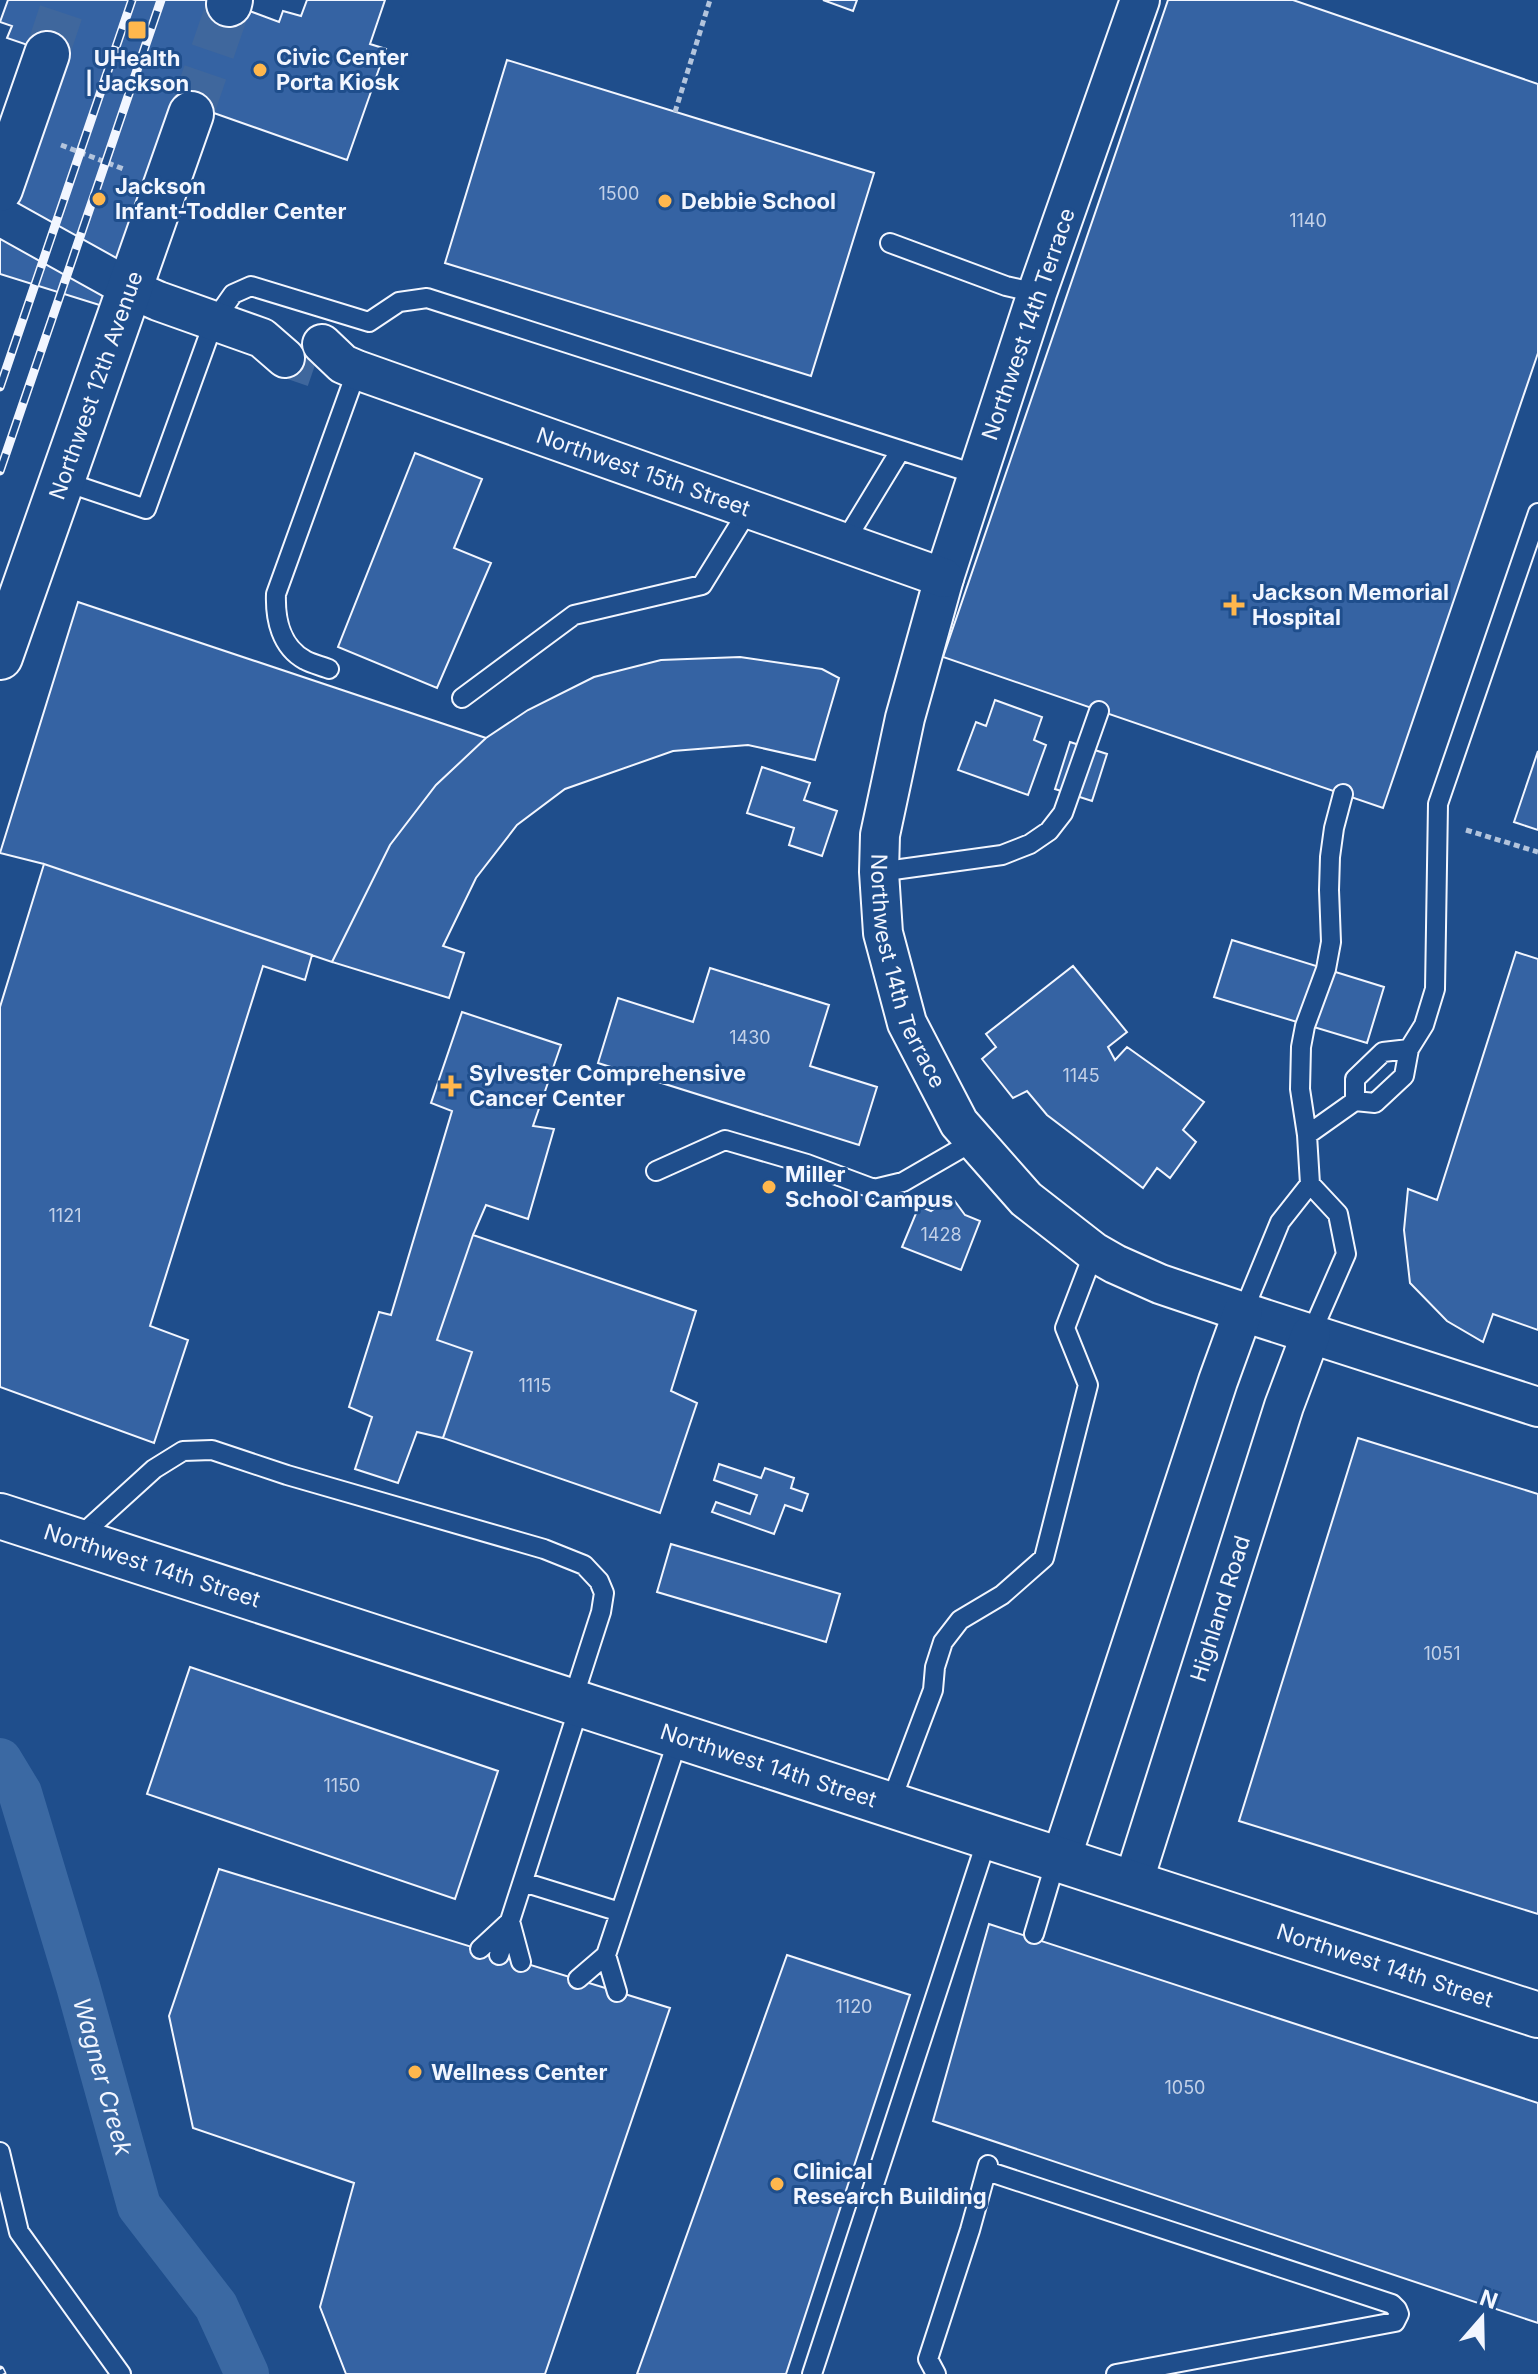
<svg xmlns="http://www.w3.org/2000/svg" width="1538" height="2374" font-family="Inter,sans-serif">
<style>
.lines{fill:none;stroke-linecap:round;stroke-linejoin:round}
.canal{stroke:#3b69a3;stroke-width:44}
.building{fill:#3563a3;stroke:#f2f6ff;stroke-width:2}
.street-tunnel{stroke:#3f679d;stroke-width:38;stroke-dasharray:38 19;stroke-linecap:butt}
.secondary-tunnel{stroke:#3f679d;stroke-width:44;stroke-dasharray:44 22;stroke-linecap:butt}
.lane-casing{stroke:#f2f6ff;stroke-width:22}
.street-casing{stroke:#f2f6ff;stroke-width:42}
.secondary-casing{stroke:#f2f6ff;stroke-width:48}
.path{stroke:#b3c4dc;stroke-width:5;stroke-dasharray:6 4;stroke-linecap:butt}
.lane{stroke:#1f4e8c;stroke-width:18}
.street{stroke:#1f4e8c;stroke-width:38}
.secondary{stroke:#1f4e8c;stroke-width:44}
.rail-casing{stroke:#f2f6ff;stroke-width:9}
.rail{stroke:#1f4e8c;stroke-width:6;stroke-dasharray:18;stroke-linecap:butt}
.poi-dot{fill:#ffb74d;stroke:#1f4e8c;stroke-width:3}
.labels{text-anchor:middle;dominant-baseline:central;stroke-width:6;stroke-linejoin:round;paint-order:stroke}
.number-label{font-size:18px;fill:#c3d1e8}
.poi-label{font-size:22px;font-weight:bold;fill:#f2f6ff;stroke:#1f4e8c;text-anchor:start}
.street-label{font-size:22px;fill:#f2f6ff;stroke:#1f4e8c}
.water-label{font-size:24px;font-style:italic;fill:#f2f6ff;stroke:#1f4e8c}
</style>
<rect width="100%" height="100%" fill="#1f4e8c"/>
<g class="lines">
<path class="canal" id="s1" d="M0,1760L20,1793L78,1986L139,2206L216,2306L247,2374"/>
</g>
<path class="building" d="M8,0H220L279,22L283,11L301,16L307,0H385L370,44L386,49L347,160L177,100L109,308L0,274V236L63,57L7,38L12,26L0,22Z
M823,0H857L853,11Z
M1168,0H1293L1538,84V353L1383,808L943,657Z
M507,60L874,173L811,376L445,263Z
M415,453L482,479L454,548L491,563L437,688L338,647Z
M78,602L486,738L436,785L390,845L332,962L44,864L0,853Z
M740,657L822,669L839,678L815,760L748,745L673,751L565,789L517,825L476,878L443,946L464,953L449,998L332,962L390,845L436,785L486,738L528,710L594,677L661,660Z
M995,700L1042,717L1034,740L1046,745L1028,795L958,770L976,722L986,726Z
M1070,742L1107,754L1092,801L1055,789Z
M1538,751V830L1514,822Z
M762,767L810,783L804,800L837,811L822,856L789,845L794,828L747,813Z
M44,864L312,955L305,980L263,966L150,1326L188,1340L154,1443L0,1387V1007Z
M1232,940L1384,987L1367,1043L1214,997Z
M1516,952L1538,959V1330L1493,1314L1483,1342L1447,1321L1410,1283L1404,1230L1408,1189L1437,1200Z
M1073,966L1127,1032L1108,1047L1115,1060L1127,1047L1204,1102L1183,1130L1196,1142L1170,1178L1157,1168L1143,1188L1047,1115L1027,1091L1013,1098L982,1059L996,1047L986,1034Z
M710,968L829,1005L810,1066L877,1087L859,1145L598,1063L618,998L693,1022Z
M462,1012L561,1045L533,1126L554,1129L528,1219L486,1205L473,1235L437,1340L472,1352L443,1438L417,1432L398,1483L355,1469L372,1417L349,1407L379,1312L391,1315L452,1111L431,1103Z
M951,1196L965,1215L980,1221L961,1270L902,1247L919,1206L931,1211Z
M473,1235L696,1311L671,1391L697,1403L660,1513L443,1438L472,1352L437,1340Z
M1358,1438L1538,1494V1914L1239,1821Z
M719,1464L761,1478L765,1468L794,1478L791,1488L808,1494L802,1511L785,1505L774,1534L712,1512L716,1502L750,1514L757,1495L714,1480Z
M671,1544L840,1594L826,1642L657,1592Z
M190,1667L498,1771L455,1899L147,1794Z
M219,1869L670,2008L545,2374H346L320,2307L354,2183L193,2128L169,2016Z
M989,1924L1538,2103V2323L933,2121Z
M787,1955L910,1995L786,2374H637Z"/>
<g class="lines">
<path class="street-tunnel" d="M285,358L314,368"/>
<path class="secondary-tunnel" d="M47,54L65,0
M191,114L229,4"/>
<defs>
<path id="lane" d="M890,243L1006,286L1037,293
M63,481L146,509L214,321L233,294L251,286L369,322L399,302L427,298L978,475
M844,543L900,451
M329,669C322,666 312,664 305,660C281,647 275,619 276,594L357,370
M462,698L574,615L702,585L749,509
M879,872L1002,855L1030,844L1049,831L1063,813L1099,711
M1355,1101V1079L1383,1052L1409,1049
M1307,1135L1355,1101L1375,1103L1404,1076L1409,1049L1424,1025L1435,989L1438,804L1538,513
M656,1171L725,1140L807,1164L874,1189L903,1182L974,1141
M1243,1312L1280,1222L1310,1184
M1311,1334L1346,1254L1338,1214L1310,1184L1307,1135L1300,1089L1301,1047L1305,1026L1326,969L1331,942L1329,890L1330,857L1334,828L1343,794
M77,1539L154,1469L183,1451L212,1450L287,1475L544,1549L584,1565L599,1581L604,1593L601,1612L572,1702
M890,1804L933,1690L935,1667L943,1642L960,1620L1002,1595L1044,1558L1088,1385L1065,1328L1094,1252
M523,1882L620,1912
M510,1921L521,1962
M1034,1934L1057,1857
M480,1949L507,1924
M499,1955L580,1704
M606,1955L617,1992
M578,1979L606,1955L679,1736
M0,2152L19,2232L121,2374
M987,2171L1392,2304L1397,2309L1399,2314L1395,2322L1116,2374
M812,2374L988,1836
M936,2374L928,2359L970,2230L988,2165"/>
<g id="street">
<path id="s2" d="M1140,0L1037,293L944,578L905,718L880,835L879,872L883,933L907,1023L959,1123L1026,1199L1094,1252L1115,1264L1160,1284L1243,1312L1538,1407"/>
<path d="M0,216L131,289L158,301L262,338L285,358"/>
<path id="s3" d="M322,344L343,364L357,370L944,578"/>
<path d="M1061,1859L1218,1381L1243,1312"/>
<path id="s4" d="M1133,1883L1284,1406L1311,1334"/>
</g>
<g id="secondary">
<path d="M229,4L230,0"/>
<path d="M0,189L47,54"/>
<path id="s5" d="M0,657L191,114"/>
<path id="s6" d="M0,1516L1538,2015"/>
</g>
</defs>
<use href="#lane" class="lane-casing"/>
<use href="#street" class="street-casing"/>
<use href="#secondary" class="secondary-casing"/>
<path class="path" d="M675,112L710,0
M61,145L126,170
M1466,830L1538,852"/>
<use href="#lane" class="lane"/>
<use href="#street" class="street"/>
<use href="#secondary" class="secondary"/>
<defs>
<path id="rail" d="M0,387L132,0
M0,471L161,0
M0,2370L2,2374"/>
</defs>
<use href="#rail" class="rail-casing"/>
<use href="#rail" class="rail"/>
</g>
<g class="poi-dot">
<rect x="127" y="20" width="20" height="20" rx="4"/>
<circle cx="260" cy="70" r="8"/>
<circle cx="99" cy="199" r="8"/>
<circle cx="665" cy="201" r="8"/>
<path d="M1230 593h8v8h8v8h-8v8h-8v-8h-8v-8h8z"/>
<path d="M447 1074h8v8h8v8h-8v8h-8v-8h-8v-8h8z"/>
<circle cx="769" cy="1187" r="8"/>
<circle cx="415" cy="2072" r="8"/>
<circle cx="777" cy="2184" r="8"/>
</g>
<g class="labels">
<g class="number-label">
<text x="619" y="193">1500</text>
<text x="1308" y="220">1140</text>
<text x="750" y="1037">1430</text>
<text x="1081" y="1075">1145</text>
<text x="65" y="1215">1121</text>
<text x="941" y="1234">1428</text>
<text x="535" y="1385">1115</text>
<text x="1442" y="1653">1051</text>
<text x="342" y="1785">1150</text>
<text x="854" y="2006">1120</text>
<text x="1185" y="2087">1050</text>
</g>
<g class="poi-label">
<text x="276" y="57">Civic Center<tspan x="276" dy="25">Porta Kiosk</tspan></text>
<text x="137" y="58" text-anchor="middle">UHealth<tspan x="137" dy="25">| Jackson</tspan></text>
<text x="115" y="186">Jackson<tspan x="115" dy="25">Infant-Toddler Center</tspan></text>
<text x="681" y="201">Debbie School</text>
<text x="1252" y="592">Jackson Memorial<tspan x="1252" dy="25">Hospital</tspan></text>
<text x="469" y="1073">Sylvester Comprehensive<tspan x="469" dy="25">Cancer Center</tspan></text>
<text x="785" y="1174">Miller<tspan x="785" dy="25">School Campus</tspan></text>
<text x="431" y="2072">Wellness Center</text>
<text x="793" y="2171">Clinical<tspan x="793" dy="25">Research Building</tspan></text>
</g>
<g class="street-label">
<text transform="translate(1028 324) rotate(-71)">Northwest 14th Terrace</text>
<text stroke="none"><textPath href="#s5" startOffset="288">Northwest 12th Avenue</textPath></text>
<text stroke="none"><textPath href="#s3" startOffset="348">Northwest 15th Street</textPath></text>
<text stroke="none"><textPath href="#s2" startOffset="1016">Northwest 14th Terrace</textPath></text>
<text stroke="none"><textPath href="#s6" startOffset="160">Northwest 14th Street</textPath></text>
<text stroke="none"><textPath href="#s4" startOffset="288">Highland Road</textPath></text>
<text stroke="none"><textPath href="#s6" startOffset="808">Northwest 14th Street</textPath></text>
<text stroke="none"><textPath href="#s6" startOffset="1456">Northwest 14th Street</textPath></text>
</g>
<g class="water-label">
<text stroke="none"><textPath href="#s1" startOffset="334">Wagner Creek</textPath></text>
</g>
</g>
<g transform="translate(1482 2318) rotate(20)" stroke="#1f4e8c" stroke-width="6" paint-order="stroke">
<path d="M0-6L14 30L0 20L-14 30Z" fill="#f2f6ff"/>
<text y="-12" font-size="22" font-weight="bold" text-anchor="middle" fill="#f2f6ff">N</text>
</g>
</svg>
